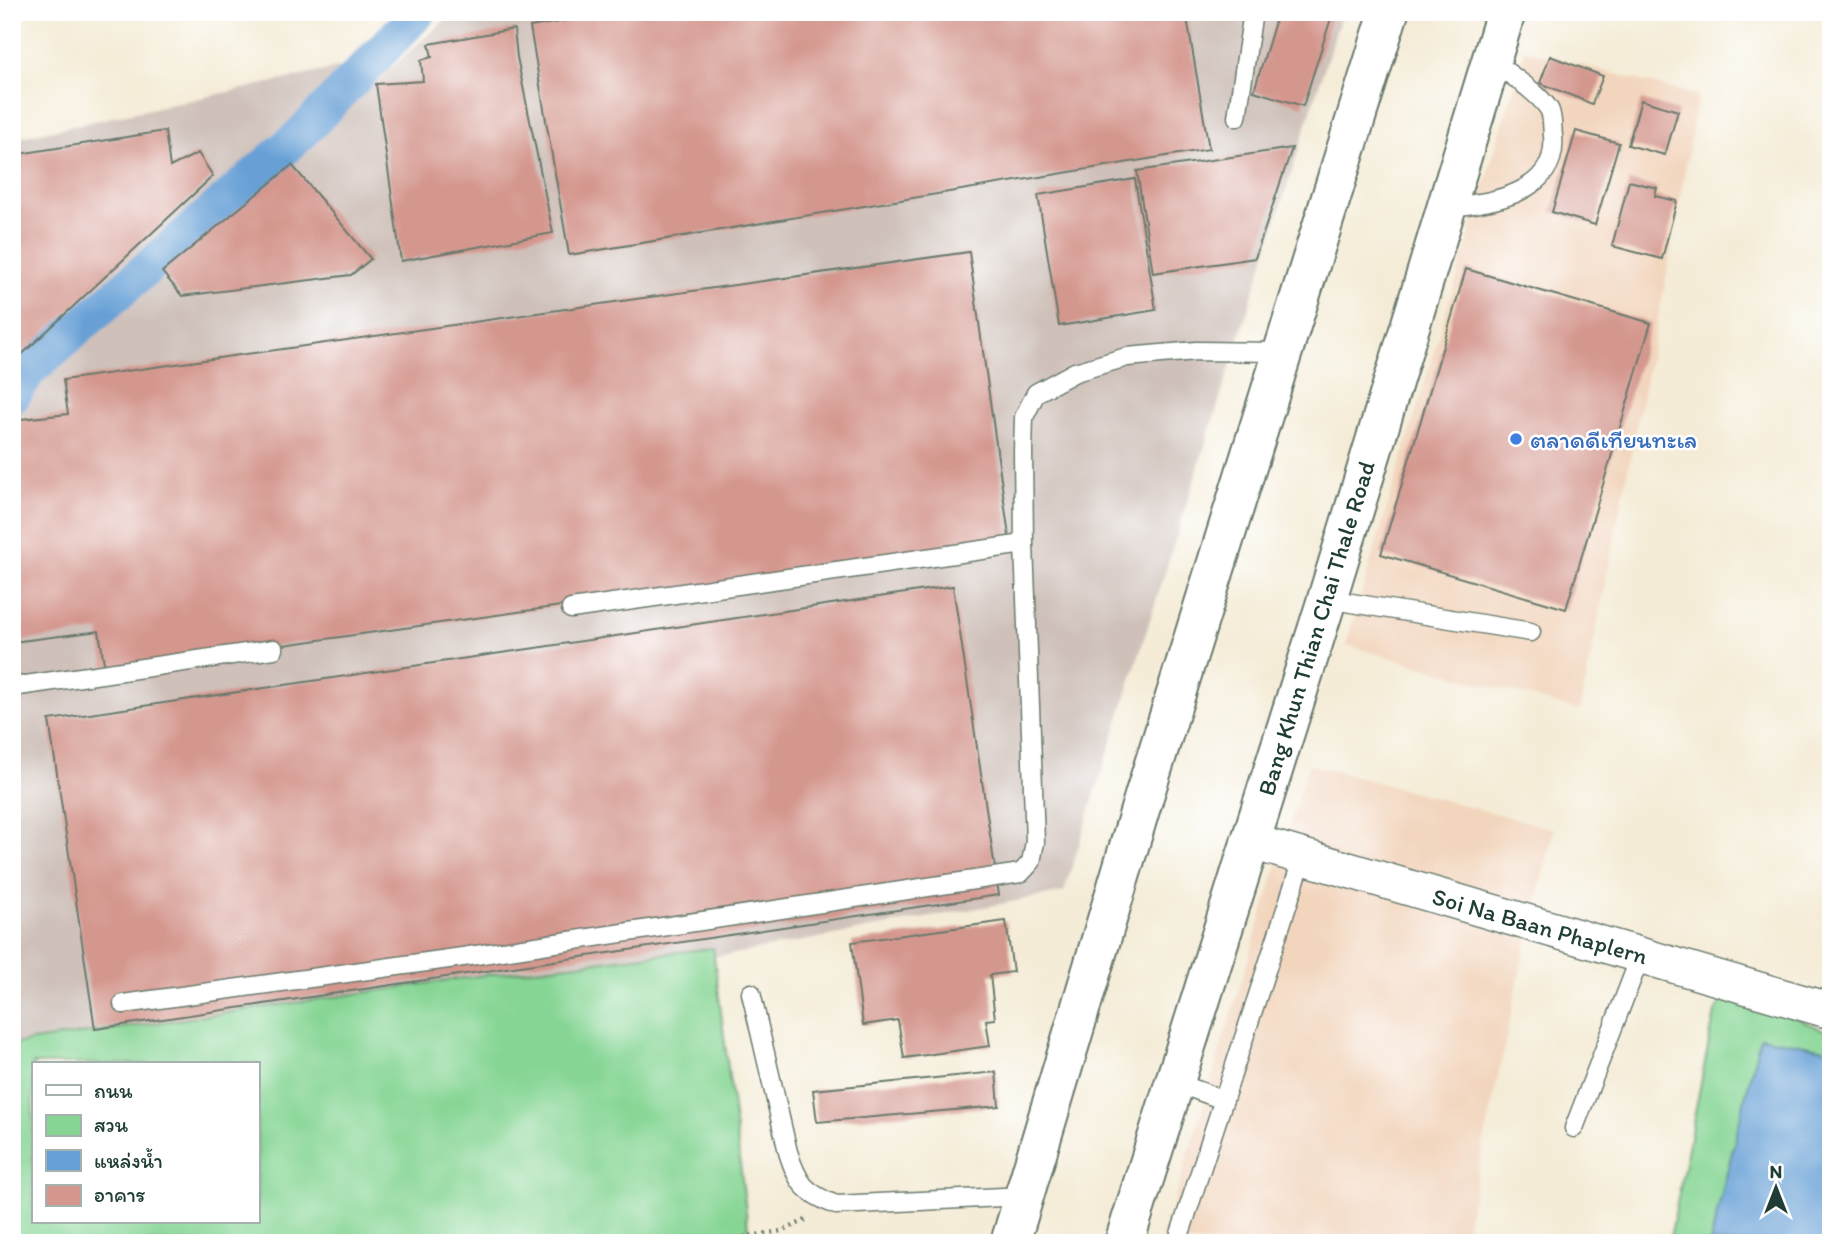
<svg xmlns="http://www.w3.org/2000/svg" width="1843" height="1255" font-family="Itim,'Playpen Sans Thai',sans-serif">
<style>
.built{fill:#f2d5bd}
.industrial{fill:#cfc1ba}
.green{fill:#86d594;stroke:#528964;stroke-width:2;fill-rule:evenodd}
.water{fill:#67a0d6;stroke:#436e85;stroke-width:2}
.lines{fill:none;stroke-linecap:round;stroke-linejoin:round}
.canal{stroke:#67a0d6;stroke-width:35}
.building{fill:#d4978e}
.lane-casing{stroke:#6a7a6d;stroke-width:21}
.street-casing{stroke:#6a7a6d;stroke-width:38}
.secondary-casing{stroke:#6a7a6d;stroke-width:42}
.path{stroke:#6a7a6d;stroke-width:4.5;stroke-dasharray:2 5;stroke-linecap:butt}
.lane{stroke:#fff;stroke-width:18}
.street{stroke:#fff;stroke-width:35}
.secondary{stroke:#fff;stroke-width:38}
.shop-dot{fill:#3f7fe0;stroke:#fff;stroke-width:2.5}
.labels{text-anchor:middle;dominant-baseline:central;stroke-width:5;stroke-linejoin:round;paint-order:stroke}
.shop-label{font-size:24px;fill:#366cbe;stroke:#fff;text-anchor:start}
.street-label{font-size:24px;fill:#1f3d34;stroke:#fff}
</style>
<rect width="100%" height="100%" fill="#fff"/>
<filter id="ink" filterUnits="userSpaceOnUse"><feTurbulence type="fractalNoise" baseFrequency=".0143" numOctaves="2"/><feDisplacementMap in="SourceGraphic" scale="14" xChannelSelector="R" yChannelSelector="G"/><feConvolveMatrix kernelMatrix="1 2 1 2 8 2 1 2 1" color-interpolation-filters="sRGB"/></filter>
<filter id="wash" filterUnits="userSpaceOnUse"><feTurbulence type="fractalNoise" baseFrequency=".00686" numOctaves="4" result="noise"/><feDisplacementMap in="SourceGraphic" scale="28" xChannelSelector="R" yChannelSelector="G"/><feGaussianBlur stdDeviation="1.57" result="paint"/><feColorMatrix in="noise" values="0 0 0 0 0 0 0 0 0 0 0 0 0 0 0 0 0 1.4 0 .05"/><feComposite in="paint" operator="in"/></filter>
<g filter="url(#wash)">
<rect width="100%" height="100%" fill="#f4ecd7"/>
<path class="built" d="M1525,50L1698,96L1665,283L1580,711L1346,645Z
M1308,764L1554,829L1523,958L1463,1243H1161Z"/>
<path class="industrial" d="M454,12H1342L1064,892L728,955L485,975L12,1044V139L347,66L391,68Z"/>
<path class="green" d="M713,948L750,1243H12V1044L485,975ZM33,1064H257V1222H33Z
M1722,999L1776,1009L1831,1033V1050L1760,1037L1710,1243H1669L1715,1012Z"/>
<path class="water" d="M1760,1037L1831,1050V1243H1710Z"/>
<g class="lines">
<path class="canal" d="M12,397L30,370L300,135L419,12"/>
</g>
<g id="blocks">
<path class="building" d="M616,12H1186L1209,149L569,255L530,27Z
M1278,12H1333L1303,106L1254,91Z
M514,29L517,57L553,233L401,261L376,84L423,81L421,60L432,57L429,44Z
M1550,56L1603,76L1592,104L1540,83Z
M1641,100L1678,111L1665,155L1628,145Z
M165,131L170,167L198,153L213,176L17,359L12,360V155Z
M1576,131L1619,143L1595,225L1552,212Z
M1292,148L1255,258L1153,273L1137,171Z
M292,165L371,259L351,275L182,296L162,272Z
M1135,179L1156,310L1059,326L1038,195Z
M1629,181L1657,188L1655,196L1677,201L1662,259L1612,246Z
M969,252L1010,543L105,670L99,631L12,642V420L68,414L63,380Z
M1466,269L1651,323L1566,609L1381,554Z
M953,586L999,895L95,1029L49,720Z
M1006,921L1013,972L990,975L995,1019L986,1020L990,1046L904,1058L898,1020L863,1025L852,942Z
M996,1072L999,1106L817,1122L813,1090Z"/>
</g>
</g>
<g filter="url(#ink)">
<use href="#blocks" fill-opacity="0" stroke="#6a7a6d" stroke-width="2"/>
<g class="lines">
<defs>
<path id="lane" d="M1237,117L1253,12
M1446,207C1488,204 1559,194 1553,136C1552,128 1553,116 1549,109C1537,91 1508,74 1491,60
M1327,599L1531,632
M571,609L1024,544
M12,687L274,649
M751,993L788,1152C798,1184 805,1193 836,1205L1024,1196
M123,1004L463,957L1021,873L1031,862L1035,842L1024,544L1023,451L1024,417L1036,393L1075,372L1127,357L1196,351L1282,352
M1174,1082L1224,1100
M1574,1128L1641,955
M1177,1243L1303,857"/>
<path id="street" d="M1249,841L1831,1011"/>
<path id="secondary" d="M1010,1243L1145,793L1389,12
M1124,1243L1327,599L1506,12"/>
</defs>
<use href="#lane" class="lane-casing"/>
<use href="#street" class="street-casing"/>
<use href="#secondary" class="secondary-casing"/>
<path class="path" d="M702,1243L782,1231L806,1220"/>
<use href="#lane" class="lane"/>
<use href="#street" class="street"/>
<use href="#secondary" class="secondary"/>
</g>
</g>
<circle class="shop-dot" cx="1516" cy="439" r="7"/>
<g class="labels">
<g class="shop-label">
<text x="1530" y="439">ตลาดดีเทียนทะเล</text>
</g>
<g class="street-label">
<text transform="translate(1316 628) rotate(-73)">Bang Khun Thian Chai Thale Road</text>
<text transform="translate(1540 926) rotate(16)">Soi Na Baan Phaplern</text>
</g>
</g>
<rect width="1843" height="1255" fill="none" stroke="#fff" stroke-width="42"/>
<rect x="32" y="1062" width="228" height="161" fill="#ffffff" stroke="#a5b1ae" stroke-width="2"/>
<rect x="46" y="1085" width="35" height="10" fill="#ffffff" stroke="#a5b1ae" stroke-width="2"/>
<text x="94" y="1098" font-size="21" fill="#1f3d34">ถนน</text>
<rect x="46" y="1115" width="35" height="21" fill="#86d594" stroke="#a5b1ae" stroke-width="2"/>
<text x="94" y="1132" font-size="21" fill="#1f3d34">สวน</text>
<rect x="46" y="1150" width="35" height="21" fill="#67a0d6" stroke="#a5b1ae" stroke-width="2"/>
<text x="94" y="1168" font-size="21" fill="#1f3d34">แหล่งน้ำ</text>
<rect x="46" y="1185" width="35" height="21" fill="#d4978e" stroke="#a5b1ae" stroke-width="2"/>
<text x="94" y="1202" font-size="21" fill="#1f3d34">อาคาร</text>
<g transform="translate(1776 1188)" stroke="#ffffff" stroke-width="5" paint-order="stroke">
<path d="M0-5L12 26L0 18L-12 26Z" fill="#1f3d34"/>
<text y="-10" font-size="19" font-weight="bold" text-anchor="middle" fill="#1f3d34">N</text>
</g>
</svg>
